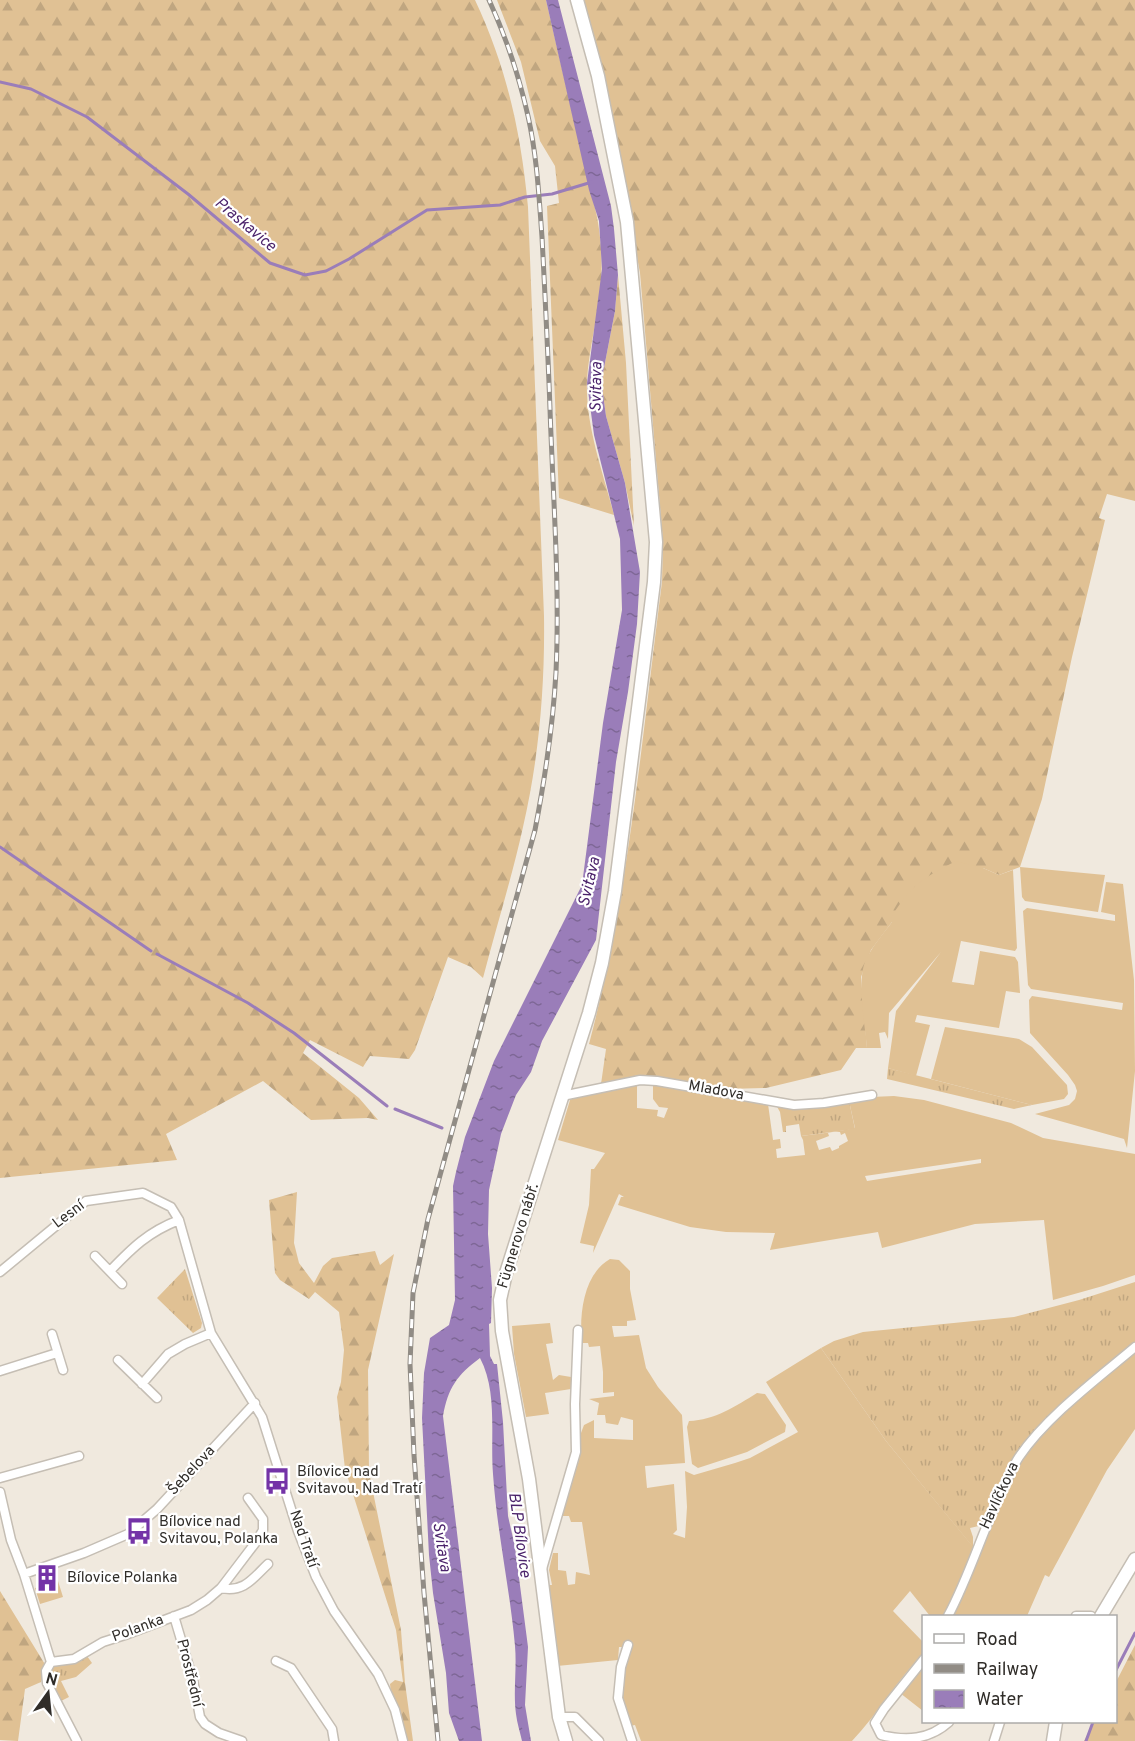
<svg xmlns="http://www.w3.org/2000/svg" width="1135" height="1741" font-family="Overpass,sans-serif">
<style>
.grass{fill:url(#grass-tufts)}
.forest{fill:url(#forest-firs)}
.garden{fill:#e0c194;fill-rule:evenodd}
.water{fill:url(#water-ripples)}
.lines{fill:none;stroke-linecap:round;stroke-linejoin:round}
.stream{stroke:#9a7db9;stroke-width:3}
.street-casing{stroke:#c5beb4;stroke-width:11}
.secondary-casing{stroke:#c5beb4;stroke-width:15}
.street{stroke:#fff;stroke-width:8}
.secondary{stroke:#fff;stroke-width:12}
.rail-casing{stroke:#918c85;stroke-width:5}
.rail{stroke:#fff;stroke-width:3;stroke-dasharray:9;stroke-linecap:butt}
.labels{text-anchor:middle;dominant-baseline:central;stroke-width:4.5;stroke-linejoin:round;paint-order:stroke}
.street-label{font-size:15px;fill:#302d29;stroke:#fff}
.poi-label{font-size:15px;fill:#302d29;stroke:#fff;text-anchor:start}
.water-label{font-size:16px;font-style:italic;fill:#4b236b;stroke:#fff}
</style>
<defs>
<pattern id="grass-tufts" width="24" height="20" patternUnits="userSpaceOnUse" patternTransform="scale(1.5)"><rect width="24" height="20" fill="#e0c194"/><path d="M3 7l-1-3M5 7V3M7 7l1-3M15 17l-1-3M17 17v-4M19 17l1-3" fill="none" stroke="#c0a680"/></pattern>
<pattern id="forest-firs" width="22" height="20" patternUnits="userSpaceOnUse" patternTransform="scale(1.5)"><rect width="22" height="20" fill="#e0c194"/><path d="M5 1l3.5 6h-7zM16 11l3.5 6h-7z" fill="#c0a680"/></pattern>
<pattern id="water-ripples" width="26" height="14" patternUnits="userSpaceOnUse" patternTransform="scale(1.5)"><rect width="26" height="14" fill="#9a7db9"/><path d="M2 4q2-2 4 0t4 0M15 11q2-2 4 0t4 0" fill="none" stroke="#7e6796"/></pattern>
</defs>
<rect width="100%" height="100%" fill="#f0e9de"/>
<path class="grass" d="M888,1068L1032,1105L1014,1109L887,1079Z
M849,1101L855,1129L801,1136L799,1124L786,1126V1132H783L780,1112L776,1105Z
M185,1269L202,1323L201,1328L193,1333L157,1298Z
M1135,1282V1342L1114,1360L983,1525L970,1528L973,1537V1547L886,1441L821,1348L834,1341L863,1332L1014,1317L1079,1300Z
M87,1656L92,1663L76,1677L61,1681L69,1697L59,1702L50,1681V1669L55,1666L75,1663Z"/>
<path class="forest" d="M0,0H475C507,68 521,133 528,207L544,616C545,687 539,758 523,827C512,877 496,928 483,978L471,967L448,957L415,1050L409,1059L370,1056L363,1067L310,1040L303,1053L359,1098L378,1120L368,1118L311,1120L263,1081L166,1134L177,1160L0,1178Z
M497,0H546L590,190C600,220 603,253 601,285C598,317 589,348 587,380C585,425 603,472 614,515L559,498L547,206L559,203L555,166L540,141L521,62Z
M584,0H1135V501L1107,494L1099,518L1105,520L1072,657L1042,799L1020,867L999,875L983,868L892,922L871,950L861,977L867,1048H856L841,1070L766,1088L726,1089L639,1075L601,1084L606,1049L589,1044C629,893 642,737 662,582L663,542L640,273L603,74Z
M618,275L626,363L634,526L625,483L606,416L603,394V373L615,311Z
M297,1192L294,1243L299,1263L314,1283L323,1266L332,1258L375,1251L380,1265L394,1254L368,1370L369,1472L401,1630L405,1683L413,1741H407C403,1722 391,1703 390,1684L395,1680L403,1682L396,1630L345,1469L337,1397L341,1382L344,1350L339,1312L315,1292L309,1299L280,1280L275,1273L269,1200Z
M0,1591L46,1666L41,1682L25,1689L18,1741L0,1740Z
M1135,1645V1741H1084L1094,1722H1116V1682Z"/>
<path class="garden" d="M956,861L983,868L999,875L1013,870L1017,948L1015,951L961,941L952,982L974,985L980,951L1015,957L1018,962L1020,993L1006,991L999,1028L917,1015L915,1022L930,1025L916,1076L888,1068L896,1011L941,952L889,1013L888,1039L885,1032L879,1033L881,1048H888H867C865,1026 857,982 865,962C871,948 882,935 892,922L889,921C910,886 921,879 956,861Z
M1020,867L1105,875L1098,912L1025,901L1022,897Z
M1106,882L1123,884L1134,980L1135,1071L1127,1148L1124,1139L1035,1114L1069,1105L1075,1099L1077,1091L1075,1085L1068,1075L1030,1033L1029,1000L1032,996L1122,1010L1123,1003L1031,989L1028,985L1023,911L1027,908L1115,921V915L1101,912Z
M945,1027L1019,1039L1032,1047L1067,1085L1068,1094L1064,1099L1032,1105L931,1079Z
M637,1083V1108L658,1110L657,1116L664,1118L668,1108L659,1107L653,1099V1084L768,1104L773,1140L780,1139L781,1148L776,1149L777,1158L805,1155L803,1140L801,1136L833,1132L828,1133L829,1136L816,1141L819,1150L830,1147L832,1151L839,1148V1146L848,1141L845,1133L841,1135L840,1132H834L855,1128L849,1101L871,1097L894,1096L924,1100L1011,1123L1043,1138L1135,1154V1275L1103,1286L1053,1300L1044,1220L975,1224L882,1248L878,1232L770,1250L775,1233L726,1232L690,1227L618,1205L621,1197H624L619,1194L593,1253L594,1246L580,1243L589,1205L591,1169H594L605,1153L558,1140L570,1100L575,1097ZM981,1159V1163L867,1181L865,1176Z
M610,1259L619,1260L630,1271V1289L636,1320L627,1321V1326H612L614,1337L639,1335L646,1368L658,1387L682,1415L685,1463L645,1466L647,1488L674,1484L677,1530L673,1534L685,1538L687,1507L685,1471L694,1475L735,1463L750,1458L798,1432L766,1382L821,1348L886,1441L975,1549L945,1616H930L910,1591L893,1611L923,1642V1654C896,1681 878,1714 852,1741H641L635,1725L630,1726L621,1698L622,1680L631,1642L625,1641L623,1647H619L618,1660L557,1666L548,1585H552L549,1570L553,1553H558V1570L566,1571L568,1585L575,1584L576,1572L590,1575L582,1522H571L569,1516H562L579,1460L581,1433L584,1425L594,1420V1438L633,1440V1420L621,1417L618,1425L606,1423L605,1415H597L599,1403L589,1399L614,1396V1392L603,1393V1372L600,1346L589,1347L588,1343H582C579,1316 583,1274 610,1259Z
M550,1323L553,1343L546,1344L553,1380L559,1375L571,1377V1389L545,1393L549,1414L526,1417L514,1354L512,1326Z
M1135,1350V1429L1107,1470L1049,1577L1045,1575L1027,1616H951L1019,1460L1060,1415Z
M757,1393L765,1394L786,1425L785,1432L747,1452L698,1468L692,1464L687,1427L689,1421C715,1420 736,1406 757,1393Z
M58,1581L63,1597L40,1604L35,1588Z
M922,1666L923,1667V1711L900,1693Z"/>
<path class="water" d="M546,0H558L611,206L614,229L618,275L615,311L603,373V394L606,416L625,483L640,572L637,624L628,692L616,762L596,940L542,1041L531,1072L516,1095L501,1134L489,1190L488,1234L492,1288L491,1323L489,1324L490,1356L494,1364H497L503,1422L508,1516L515,1547L528,1647L525,1705L531,1741H522C520,1732 517,1723 516,1714C513,1692 517,1669 515,1646C510,1589 497,1532 493,1474C490,1436 498,1392 480,1358C457,1375 448,1388 443,1416L482,1741H459L449,1713L446,1673L433,1593L429,1555L422,1418L424,1373L430,1338L449,1325L455,1300L453,1186L456,1172L465,1137L494,1061L582,885L603,723L622,610L620,539L594,435L587,383L602,269L599,221L589,190Z"/>
<g class="lines">
<path class="stream" d="M0,82L31,89L87,117L188,194L270,263L305,275L326,271L349,259L427,210L500,205L525,197L552,194L592,182
M0,847L151,951
M157,954L248,1003L294,1033L387,1106
M395,1109L442,1128
M1116,1670L1135,1633
M1086,1741L1093,1722"/>
<defs>
<path id="street" d="M562,1096L640,1080L657,1081L794,1105L824,1103L872,1095
M95,1256L122,1284
M110,1271C132,1248 148,1232 179,1220
M0,1272L86,1201L143,1193L171,1207L179,1220L211,1333L262,1417L298,1531L316,1577L334,1611L378,1674L395,1710L403,1741
M52,1334L63,1370
M118,1360L157,1398
M0,1371L57,1353
M142,1384L168,1354L185,1344L211,1333
M0,1478L79,1456
M0,1492L11,1540L24,1574L51,1662
M542,1569L576,1452L575,1404L578,1330
M24,1574L84,1553L128,1534L157,1509L255,1403
M221,1588C244,1593 253,1578 268,1564
M174,1616L193,1680L200,1717L205,1724L219,1733L242,1741
M948,1616C970,1575 983,1529 1004,1486C1009,1477 1013,1466 1019,1457C1046,1417 1097,1379 1135,1347
M1076,1616H1091
M628,1645L621,1667L618,1698L632,1741
M924,1659L884,1709L875,1723L881,1735C906,1741 929,1740 949,1722
M276,1661L291,1668L332,1729L334,1741
M51,1662L74,1659L103,1642L125,1635L191,1610L207,1600L221,1588L256,1542L263,1530V1519L248,1498
M51,1662L46,1671L47,1683L77,1741
M559,1717H575L599,1741
M994,1741L1000,1722"/>
<path id="secondary" d="M1101,1616L1135,1559
M566,1741L559,1717L529,1479L502,1331L500,1300L506,1273L589,1013L602,963L615,891L654,582L656,542L627,222L598,76L577,0
M1053,1741L1056,1722"/>
</defs>
<use href="#street" class="street-casing"/>
<use href="#secondary" class="secondary-casing"/>
<use href="#street" class="street"/>
<use href="#secondary" class="secondary"/>
<defs>
<path id="rail" d="M438,1741L424,1593L414,1455L410,1364L413,1293L428,1219L535,830C545,778 553,726 556,672C560,585 553,497 550,409C548,352 545,295 542,237C539,197 537,156 528,116C519,76 506,37 489,0"/>
</defs>
<use href="#rail" class="rail-casing"/>
<use href="#rail" class="rail"/>
</g>
<defs>
<symbol id="bus-bare" viewBox="-9 -9 18 18"><path d="M-5-6H5V4H4V6H2V4H-2V6H-4V4H-5ZM-3.5-4V0h7V-4ZM-3.5 1.2v1.5H-2V1.2ZM2 1.2v1.5H3.5V1.2Z" fill="#7433a7" stroke="#fff" stroke-width="2.5" paint-order="stroke"/></symbol>
<symbol id="building-bare" viewBox="-9 -9 18 18"><path d="M-4-6H4V6H1V3H-1V6H-4ZM-2.5-4.3h1.7v1.8h-1.7ZM.8-4.3h1.7v1.8H.8ZM-2.5-1h1.7V.8h-1.7ZM.8-1h1.7V.8H.8Z" fill="#7433a7" stroke="#fff" stroke-width="2.5" paint-order="stroke"/></symbol>
</defs>
<g fill-rule="evenodd">
<use href="#bus-bare" x="258" y="1462" width="38" height="38"/>
<use href="#bus-bare" x="120" y="1512" width="38" height="38"/>
<use href="#building-bare" x="28" y="1559" width="38" height="38"/>
</g>
<g class="labels">
<g class="street-label">
<text transform="translate(716 1091) rotate(10)">Mladova</text>
<text transform="translate(69 1215) rotate(-37)">Lesní</text>
<text transform="translate(519 1236) rotate(-73)">Fügnerovo nábř.</text>
<text transform="translate(192 1471) rotate(-47)">Šebelova</text>
<text transform="translate(1000 1496) rotate(-65)">Havlíčkova</text>
<text transform="translate(303 1539) rotate(71)">Nad Tratí</text>
<text transform="translate(138 1629) rotate(-20)">Polanka</text>
<text transform="translate(189 1673) rotate(76)">Prostřední</text>
</g>
<g class="poi-label">
<text x="297" y="1472">Bílovice nad<tspan x="297" dy="17">Svitavou, Nad Tratí</tspan></text>
<text x="159" y="1522">Bílovice nad<tspan x="159" dy="17">Svitavou, Polanka</tspan></text>
<text x="67" y="1578">Bílovice Polanka</text>
</g>
<g class="water-label">
<text transform="translate(245 225) rotate(40)">Praskavice</text>
<text transform="translate(597 387) rotate(-89)">Svitava</text>
<text transform="translate(590 882) rotate(-77)">Svitava</text>
<text transform="translate(519 1535) rotate(82)">BLP Bílovice</text>
<text transform="translate(441 1547) rotate(81)">Svitava</text>
</g>
</g>
<rect x="922" y="1615" width="195" height="108" fill="#ffffff" stroke="#acaba9" stroke-width="1.5"/>
<rect x="934" y="1634" width="30" height="9" fill="#ffffff" stroke="#acaba9" stroke-width="1.5"/>
<text x="976" y="1645" font-size="18" fill="#302d29">Road</text>
<rect x="934" y="1664" width="30" height="9" fill="#918c85" stroke="#acaba9" stroke-width="1.5"/>
<text x="976" y="1675" font-size="18" fill="#302d29">Railway</text>
<rect x="934" y="1690" width="30" height="18" fill="url(#water-ripples)" stroke="#acaba9" stroke-width="1.5"/>
<text x="976" y="1705" font-size="18" fill="#302d29">Water</text>
<g transform="translate(48 1693) rotate(15)" stroke="#ffffff" stroke-width="4.5" paint-order="stroke">
<path d="M0-4.5L10 22L0 15L-10 22Z" fill="#302d29"/>
<text y="-9" font-size="16" font-weight="bold" text-anchor="middle" fill="#302d29">N</text>
</g>
</svg>
